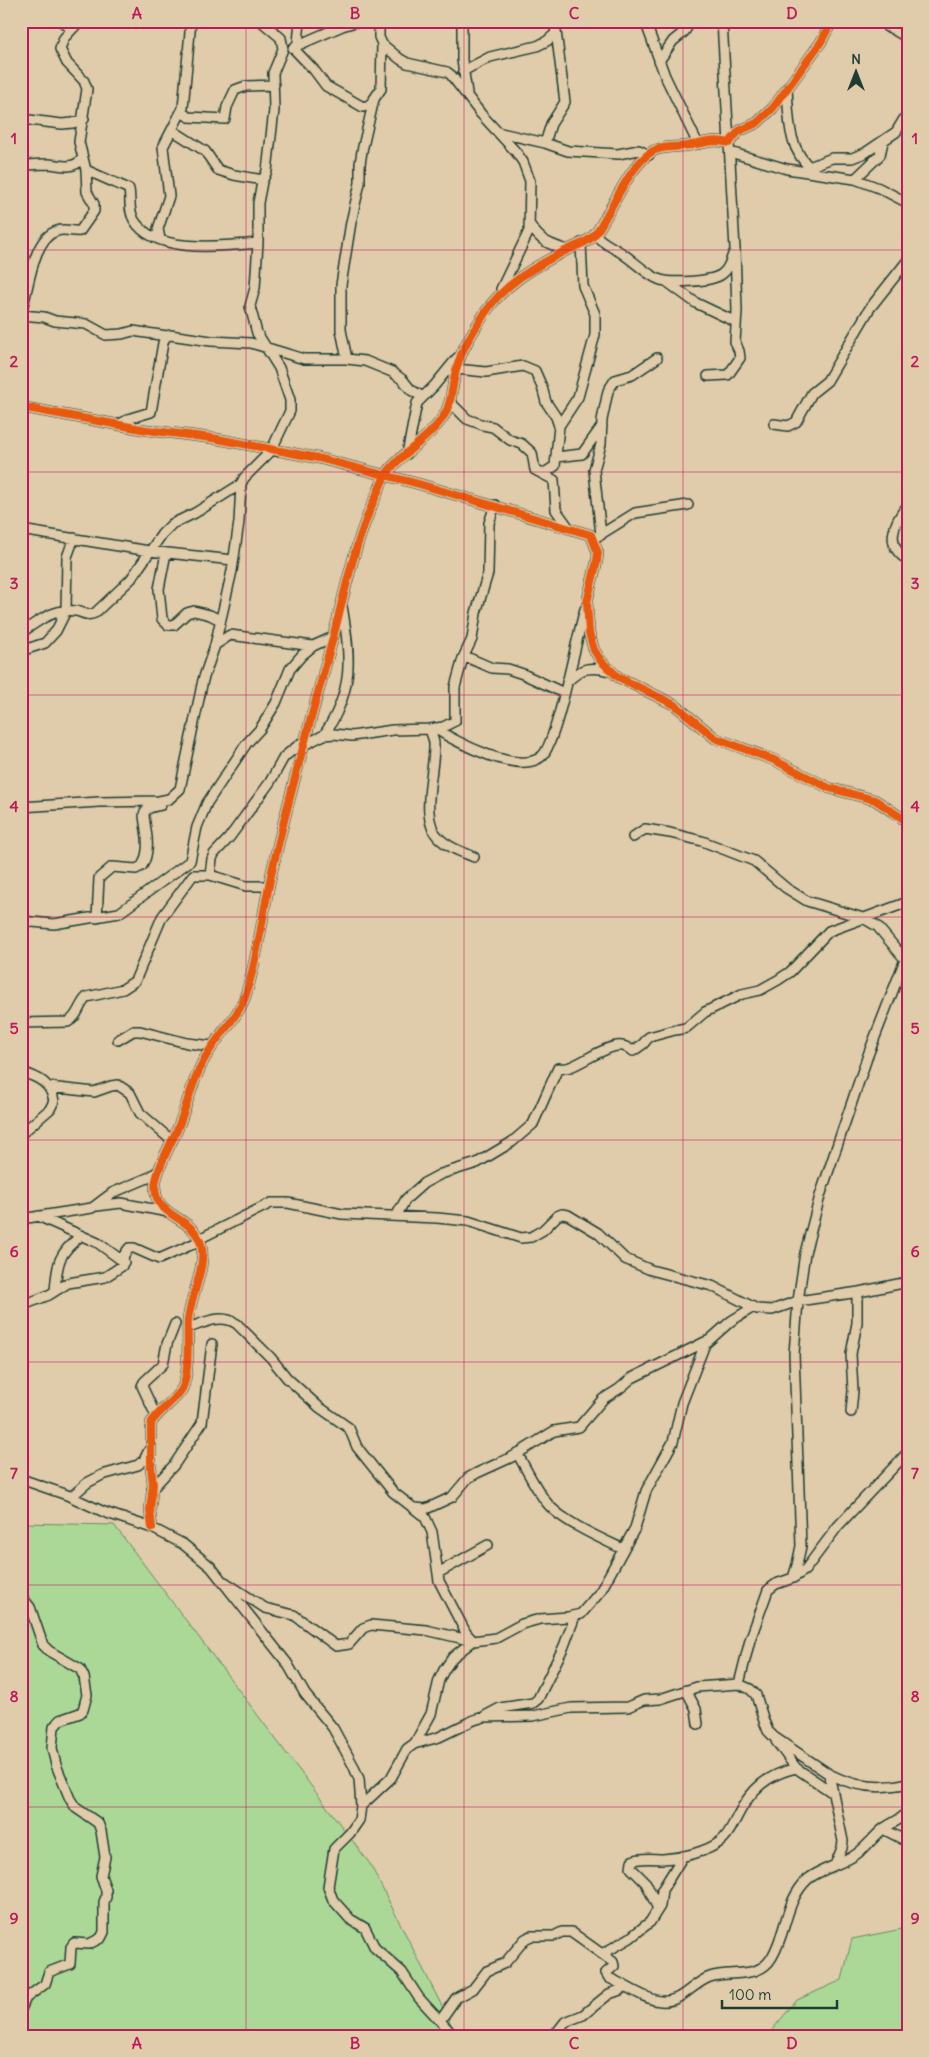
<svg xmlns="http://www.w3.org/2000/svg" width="929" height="2057" font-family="Delius,sans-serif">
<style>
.green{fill:#acd897;stroke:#668a66}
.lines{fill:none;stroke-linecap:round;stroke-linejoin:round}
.minor-casing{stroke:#1f3d34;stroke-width:12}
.minor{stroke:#e0cbaa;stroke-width:9}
.cycleway-casing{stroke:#e0cbaa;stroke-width:11}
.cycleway{stroke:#e8590c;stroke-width:8}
.grid{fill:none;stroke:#c2185b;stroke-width:1;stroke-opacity:0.55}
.neatline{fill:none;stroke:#c2185b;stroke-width:2}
.grid-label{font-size:16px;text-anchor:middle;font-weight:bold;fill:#c2185b}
</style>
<rect width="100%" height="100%" fill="#e0cbaa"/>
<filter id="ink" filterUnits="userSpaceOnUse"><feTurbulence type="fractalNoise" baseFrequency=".02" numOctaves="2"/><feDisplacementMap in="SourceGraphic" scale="10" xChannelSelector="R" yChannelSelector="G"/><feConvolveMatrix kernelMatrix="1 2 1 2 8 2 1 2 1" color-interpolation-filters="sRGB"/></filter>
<g filter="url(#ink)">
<path class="green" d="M21,1523L114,1525L370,1864L457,2036H21Z
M902,1929H908V2036H767L797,2000L842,1980L852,1939Z"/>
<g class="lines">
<defs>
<path id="minor" d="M61,21L72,29
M379,21V37L382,44L400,59L407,63L447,72L451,75L481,114L516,152L523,162L530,181L529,231L501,289
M462,21V60L467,93
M645,21L665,76L698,144
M879,21L908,38
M887,27L900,21
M296,46L342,26L359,21
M295,47L298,43L300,21
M293,48L314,70L326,86L363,107L369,105L374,100
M659,61L673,41L684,32L691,21
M463,71L490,57L537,46L547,41L555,34L557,21
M787,88C789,117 787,150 813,170
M181,112L189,117L225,119L227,107L235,90L246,86L274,85
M21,119L62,124L73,123L84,119
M172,130L205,151L218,170L234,175L263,180
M501,133L545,143L568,151L618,154L639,150L649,155
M545,143L551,124L565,102L556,31
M730,152L787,169L855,179L879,188L908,203
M21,165C31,165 40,164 49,164C62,165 72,170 82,159
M809,167L832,158H852L865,153L896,132L908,112
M86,170L129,189C131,200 128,210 134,220C155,255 223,246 258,243
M855,179L880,155L883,142
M530,225C541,242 549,244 567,250
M595,234C601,243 615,248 623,254C635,262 645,273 658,279C669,284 712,282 722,274C729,269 730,262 733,254
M160,239L158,229L169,196L163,147L183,108L191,21
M666,281L696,303L736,322
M21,312C29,290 32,238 57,231C64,228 72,232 80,231L94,211V204L87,192L86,170L79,142L87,89L84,81L67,63L60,49L64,38L80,21
M21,315L44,317L55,321L86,324L106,335L122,334L133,331L167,336
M347,359L341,330V285L351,222L360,183V164L362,151L374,99L381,89L382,44
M456,369L486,372L523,366L535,371L542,387L546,402L556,417L559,426L555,466L543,474
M708,376L728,375L740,358L739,351L735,342L737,311L735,249L722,21
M450,402L467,419L483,425L493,427L510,440L522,444L532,453L535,470L554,480L556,510L569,528
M21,407L147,430L212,438L318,458L419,484L591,535L598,553L597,561L587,602L589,633L594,650L601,661L618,677L675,705L715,738L774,760L829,788L875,800L908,822
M774,424L788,426L796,422L812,393L827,381L870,308L908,260
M118,425L131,418L151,412L163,343L165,337L170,335L211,341L251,343L304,359H347L365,361L392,372L403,380L411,390L423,397
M559,426L578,397L595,335V314L583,286L581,243
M407,454L417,403L434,386L457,358
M556,457L582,454L602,426
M908,505C893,523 884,546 908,560
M21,530L149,551L233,560
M601,535L594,470L601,444L602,420L608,391L615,380L632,375L657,358
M598,536L635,513L688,505
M166,553L159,589L162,619L168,625H174L187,613L194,611L210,615L220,620
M21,633C38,621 54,608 76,611C83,612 87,617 95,613L131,579L162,534L172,524L195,513L241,484
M215,645L230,635L313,646
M21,651L45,643L56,631L66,611L67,557L74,538
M464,656L492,668L508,669L523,674L564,693
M567,682C582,667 590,666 611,671
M435,728C455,742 520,776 542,756C557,742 577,635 585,609
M430,729C431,734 434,739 434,744C435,771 418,820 440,839C449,848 462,852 474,857
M324,735C354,690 351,657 342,606
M304,745L324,735L334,734L352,736L393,730L430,729L443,727L455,721V687L463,658L472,639L476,613L488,573L489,523L495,505
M21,807L99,802L159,801L169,799L180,789L203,680L215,645L232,571L239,522L241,484L244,478L271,451L290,411V400L279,368L257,333L250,306L255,288L258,243V203L262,182L267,171L274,110L273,73L283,49L281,38L261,21
M633,837L645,829L670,833L702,841L754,861L786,888L807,901L863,918L877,926L908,963
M210,875L212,859L214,854L229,838L270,782L284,757L305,740
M97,918L99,878L112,867L136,869L142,866C148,856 148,841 146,830C144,813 139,809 161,805
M21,921L54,924L119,913L190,861L197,827L207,803L247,743L260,729L276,703L290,669L302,655L313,646L333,637
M21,1023L68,1022C78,1017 79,1004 87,997L123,989L135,981L162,917L193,875H210L246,886H269
M118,1040L133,1031H140L187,1043L212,1046
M21,1072C38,1077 51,1083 54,1101L50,1109L21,1134
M49,1087L94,1092L111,1086L118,1085L130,1093L140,1113L171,1140
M97,1206L121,1203L168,1212
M38,1216L98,1243L124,1262
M396,1216L406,1199L424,1183L441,1174L477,1163L512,1142L533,1124L558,1068C562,1068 566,1069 570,1067C582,1063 610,1043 622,1046C626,1046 629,1049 633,1051L643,1044L649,1037L675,1030L686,1028L705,1012L742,994L760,990L778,980L790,972L829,931L908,902
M21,1219L92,1208L112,1193L150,1177L158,1171
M199,1239L271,1203H288L342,1214L437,1218L468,1221L521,1238L531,1237L543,1230L557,1216L562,1214L568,1215L598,1233L625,1259L651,1270L712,1286L757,1309L772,1310L798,1301L859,1292L908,1282
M55,1291C57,1264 58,1253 81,1236
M21,1306L49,1295L68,1283L105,1277L122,1266L124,1255L129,1248H134L159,1259L200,1241
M188,1328C204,1323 221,1313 237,1324L271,1358L287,1378L319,1407L349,1428L357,1447L393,1492L425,1517L432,1532L439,1581L466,1633L473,1641L453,1657L444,1670L439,1680L431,1714L415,1743
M851,1412L853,1391L851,1354L857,1323V1299L859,1292
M156,1416L142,1386L144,1382L163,1364L167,1344L175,1324
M517,1453C527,1470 535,1488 547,1503C561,1521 602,1539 623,1549
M21,1479L67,1495L104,1512L152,1528L183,1544L211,1567L287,1663L305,1694L333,1728L353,1765L359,1779L361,1806L359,1820L350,1833L334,1849L328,1887L333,1900L350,1919L365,1928L375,1948L402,1972L419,1998L454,2036
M152,1489L174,1465L202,1423L212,1344
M71,1497L87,1483L102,1475L138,1465L144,1460L149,1450
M415,1508L426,1509L452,1497L468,1478L477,1473L512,1457L554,1431L579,1427L603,1399L619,1389L632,1378L707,1341
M152,1528L150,1510L153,1484L151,1467V1423C159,1410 174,1402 182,1389C190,1373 187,1338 188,1320C190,1297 207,1267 201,1244C192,1213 149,1219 156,1180C160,1162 170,1146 177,1130C187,1106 192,1081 205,1058C217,1036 239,1017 246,994C258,957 262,918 270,880C287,802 309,726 330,649C344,597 354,542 377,494C380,487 383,479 387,473C404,450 432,438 446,412C453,398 452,382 457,367C462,348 474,330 485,313C504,284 533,268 563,252C574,246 589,243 596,233C612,210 629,165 653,151C664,145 680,148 691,145C705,143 715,139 729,143L739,131L757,123L773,108L821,42L832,21
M438,1573L488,1545
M793,1578L797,1565L801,1546L794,1354L798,1301L805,1253L820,1196L868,1055L908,952
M225,1582L265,1608L294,1615L336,1646L349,1644L363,1628L371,1625L426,1630L473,1641L496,1638L522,1624L540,1619L568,1617L581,1614L600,1592L635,1528L646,1491L673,1442L682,1403L705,1344L731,1321L752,1308
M21,1596L30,1607L43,1645L49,1651L80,1669L84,1677L87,1695L83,1710L80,1713L60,1720L54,1727L52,1748L56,1765L70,1799L76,1808L98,1823L101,1831L105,1857L101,1876L106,1890V1897L104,1902V1932L101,1938L89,1944L74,1943L71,1947L70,1964L49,1972L45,1984L26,1998L21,2009
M739,1684L750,1640L768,1590L776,1584L793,1578L805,1570L838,1526L908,1452
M686,1690L696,1709L698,1724
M485,1716L500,1708L533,1703L538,1699L564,1646L575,1616
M776,1741L796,1768L833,1793
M829,1774L843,1841L842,1848L835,1865
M361,1806L391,1778L407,1749L414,1744L439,1737L474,1720L484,1717L533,1716L571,1708L628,1707L644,1700L660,1699L697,1687L739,1684L750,1689L756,1695L764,1721L768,1731L774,1737L829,1774C854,1787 880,1790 908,1783
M883,1829L908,1842
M658,1909L646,1883L631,1868L632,1861C641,1857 653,1859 663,1859C681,1858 707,1852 721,1841C729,1835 733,1824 738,1815C751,1789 767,1775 796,1768
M602,1954L630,1938L650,1922L660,1906L662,1890L683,1856
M440,2021L456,1998L473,1989L487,1971L505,1963L525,1939L531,1936H554L562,1932H571L613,1962L614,1966L606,1973L609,1978C624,1984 645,2000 661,2001C682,2003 692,1983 710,1977C731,1970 759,1980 772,1957C787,1932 785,1900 808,1879C821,1869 839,1865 852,1857C865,1850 872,1838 883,1829C891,1823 901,1820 908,1812
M550,2036L558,2031L565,2022L583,2015L609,1994L620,1990L625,1986"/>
</defs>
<use href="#minor" class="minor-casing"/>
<use href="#minor" class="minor"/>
<defs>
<path id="cycleway" d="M21,407L147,430L212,438L318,458L419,484L591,535L598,553L597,561L587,602L589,633L594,650L601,661L618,677L675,705L715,738L774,760L829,788L875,800L908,822
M152,1528L150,1510L153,1484L151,1467V1423C159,1410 174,1402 182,1389C190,1373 187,1338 188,1320C190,1297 207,1267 201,1244C192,1213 149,1219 156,1180C160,1162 170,1146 177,1130C187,1106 192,1081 205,1058C217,1036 239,1017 246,994C258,957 262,918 270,880C287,802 309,726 330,649C344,597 354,542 377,494C380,487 383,479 387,473C404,450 432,438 446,412C453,398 452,382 457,367C462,348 474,330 485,313C504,284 533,268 563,252C574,246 589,243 596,233C612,210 629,165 653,151C664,145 680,148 691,145C705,143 715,139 729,143L739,131L757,123L773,108L821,42L832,21"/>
</defs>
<use href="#cycleway" class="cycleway-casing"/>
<use href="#cycleway" class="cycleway"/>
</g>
</g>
<path class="grid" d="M246,21V2036M464,21V2036M683,21V2036M21,250H908M21,472H908M21,695H908M21,917H908M21,1140H908M21,1362H908M21,1585H908M21,1807H908"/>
<rect width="929" height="2057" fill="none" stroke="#e0cbaa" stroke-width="55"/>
<g transform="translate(856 72)" stroke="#e0cbaa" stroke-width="4" paint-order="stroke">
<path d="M0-4L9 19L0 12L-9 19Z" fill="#1f3d34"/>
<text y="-8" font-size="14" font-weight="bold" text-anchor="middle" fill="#1f3d34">N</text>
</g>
<path d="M722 2000v8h115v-8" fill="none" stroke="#1f3d34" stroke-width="2.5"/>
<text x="729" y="2000" font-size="15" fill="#1f3d34" stroke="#e0cbaa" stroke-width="4" paint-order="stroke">100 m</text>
<rect x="28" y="28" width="874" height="2002" class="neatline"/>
<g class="grid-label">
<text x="137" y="19">A</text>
<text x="355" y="19">B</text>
<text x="574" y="19">C</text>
<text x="792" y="19">D</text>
<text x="14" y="144">1</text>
<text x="915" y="144">1</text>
<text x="14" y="367">2</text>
<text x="915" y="367">2</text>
<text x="14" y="589">3</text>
<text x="915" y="589">3</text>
<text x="14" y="812">4</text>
<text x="915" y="812">4</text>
<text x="14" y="1034">5</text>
<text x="915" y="1034">5</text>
<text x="14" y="1257">6</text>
<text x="915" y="1257">6</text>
<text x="14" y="1479">7</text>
<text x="915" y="1479">7</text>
<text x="14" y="1702">8</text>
<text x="915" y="1702">8</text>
<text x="14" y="1924">9</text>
<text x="915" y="1924">9</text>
<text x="137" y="2049">A</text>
<text x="355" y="2049">B</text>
<text x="574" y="2049">C</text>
<text x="792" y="2049">D</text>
</g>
</svg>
